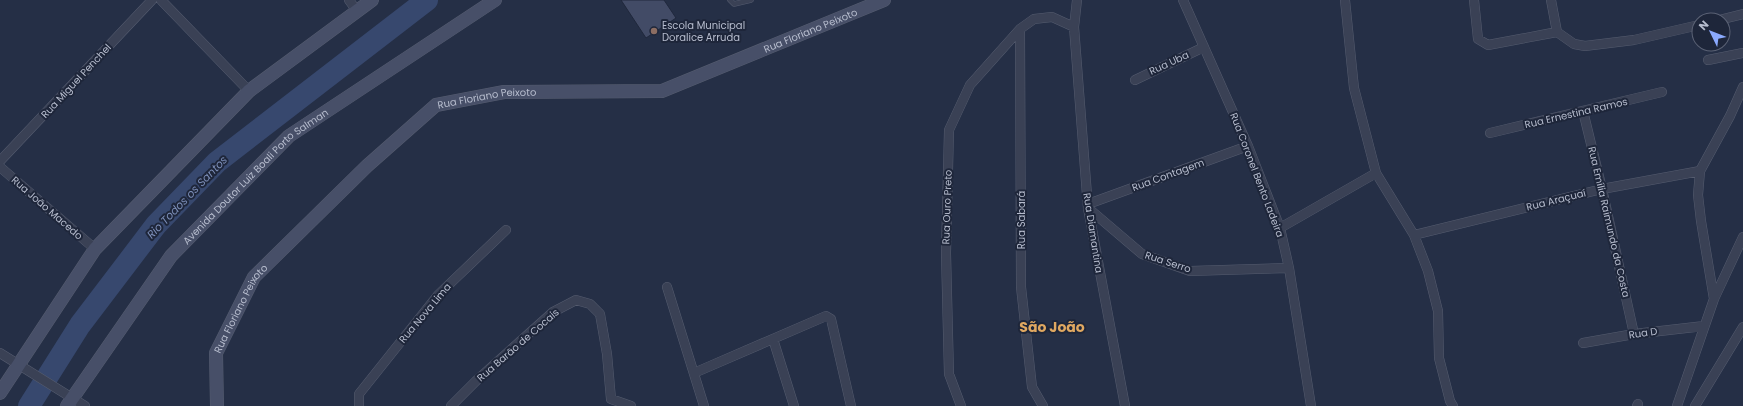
<svg xmlns="http://www.w3.org/2000/svg" width="1743" height="406" font-family="Poppins,sans-serif">
<style>
.lines{fill:none;stroke-linecap:round;stroke-linejoin:round}
.river{stroke:#37486e;stroke-width:22}
.building{fill:#424b66;stroke:#20283c}
.lane-casing{stroke:#555c6f;stroke-width:5.5}
.street-casing{stroke:#555c6f;stroke-width:10}
.secondary-casing{stroke:#555c6f;stroke-width:14}
.lane{stroke:#3a4155;stroke-width:4.5}
.street{stroke:#3a4155;stroke-width:9}
.secondary{stroke:#474f68;stroke-width:13}
.education-dot{fill:#8d6e63;stroke:#1e263a;stroke-width:1.5}
.labels{text-anchor:middle;dominant-baseline:central;stroke-width:4;stroke-linejoin:round;paint-order:stroke}
.poi-label{font-size:10px;fill:#b7bdce;stroke:#1e263a;text-anchor:start}
.street-label{font-size:10px;fill:#b7bdce;stroke:#1e263a}
.water-label{font-size:11px;font-style:italic;fill:#7c8eb8;stroke:#1e263a}
.district-label{font-size:14px;font-weight:bold;fill:#e0a861;stroke:#1e263a}
</style>
<rect width="100%" height="100%" fill="#252f46"/>
<g class="lines">
<path class="river" d="M29,406L80,325L156,225L217,162L427,0"/>
</g>
<path class="building" d="M621,0H664L676,18L646,38Z"/>
<g class="lines">
<defs>
<path id="lane" d="M730,0L734,4L751,0"/>
<path id="street" d="M161,0L249,91
M349,0L357,11
M1183,0L1248,146L1280,228L1289,268L1311,406
M1345,0L1354,88L1376,173L1414,235L1428,271L1438,311L1439,358L1450,401L1453,406
M1474,0L1478,39L1488,45L1557,32L1574,44L1585,46L1634,40L1699,25
M1551,0L1557,32
M1719,20L1743,14
M1074,27L1077,0
M1020,29L1021,287L1032,387L1043,406
M1708,60L1743,53
M1135,80L1204,47
M1583,111L1602,189L1634,334
M1490,133L1662,92
M0,161L152,0
M0,167L95,249
M1088,204L1248,146
M1088,208L1142,254L1190,271L1289,268
M1280,228L1376,173
M1414,235L1602,189L1700,171
M667,287L704,406
M1714,299L1701,221L1698,195L1700,171L1730,116L1743,87
M773,339L794,406
M1583,343L1634,334L1704,326
M0,353L85,406
M694,373L826,316L831,319L851,406
M359,406V394L438,295L506,230
M451,406L476,381L553,312L576,300L590,304L600,314L607,354L611,399L631,406
M961,406L949,374L946,253L949,130L970,85L1020,29L1034,19L1052,17L1074,27L1088,208L1125,406
M1637,406L1638,404
M1677,406L1714,299L1743,237
M1695,406L1743,327"/>
<g id="secondary">
<path d="M0,393L95,249L249,91L372,0"/>
<path id="s1" d="M67,406L171,256L289,136L495,0"/>
<path id="s2" d="M217,406L216,353L254,277L367,166L436,105L504,92L662,91L884,0"/>
</g>
</defs>
<use href="#lane" class="lane-casing"/>
<use href="#street" class="street-casing"/>
<use href="#secondary" class="secondary-casing"/>
<use href="#lane" class="lane"/>
<use href="#street" class="street"/>
<use href="#secondary" class="secondary"/>
</g>
<circle class="education-dot" cx="654" cy="31" r="4"/>
<g class="labels">
<g class="poi-label">
<text x="662" y="25">Escola Municipal<tspan x="662" dy="12">Doralice Arruda</tspan></text>
</g>
<g class="street-label">
<text stroke="none"><textPath href="#s2" startOffset="776">Rua Floriano Peixoto</textPath></text>
<text transform="translate(1169 63) rotate(-25)">Rua Uba</text>
<text transform="translate(76 81) rotate(-47)">Rua Miguel Penchel</text>
<text stroke="none"><textPath href="#s2" startOffset="440">Rua Floriano Peixoto</textPath></text>
<text transform="translate(1576 113) rotate(-13)">Rua Ernestina Ramos</text>
<text transform="translate(1168 175) rotate(-20)">Rua Contagem</text>
<text transform="translate(1257 175) rotate(69)">Rua Coronel Bento Ladeira</text>
<text stroke="none"><textPath href="#s1" startOffset="299">Avenida Doutor Luiz Boali Porto Salman</textPath></text>
<text transform="translate(1556 200) rotate(-14)">Rua Araçuaí</text>
<text transform="translate(947 207) rotate(-88)">Rua Ouro Preto</text>
<text transform="translate(47 208) rotate(41)">Rua João Macedo</text>
<text transform="translate(1021 220) rotate(-90)">Rua Sabará</text>
<text transform="translate(1609 222) rotate(77)">Rua Emília Raimundo da Costa</text>
<text transform="translate(1093 233) rotate(81)">Rua Diamantina</text>
<text transform="translate(1168 262) rotate(18)">Rua Serro</text>
<text stroke="none"><textPath href="#s2" startOffset="104">Rua Floriano Peixoto</textPath></text>
<text transform="translate(425 313) rotate(-50)">Rua Nova Lima</text>
<text transform="translate(1643 333) rotate(-8)">Rua D</text>
<text transform="translate(518 345) rotate(-41)">Rua Barão de Cocais</text>
</g>
<g class="water-label">
<text transform="translate(187 197) rotate(-46)">Rio Todos os Santos</text>
</g>
<g class="district-label">
<text x="1052" y="327">São João</text>
</g>
</g>
<g transform="translate(1711 32) rotate(313)"><circle r="19" fill="#1e263a" stroke="#5b6275"/>
<path d="M0-3L7 15L0 10L-7 15Z" fill="#8baaff"/>
<text y="-6" font-size="11" font-weight="bold" text-anchor="middle" fill="#b7bdce">N</text>
</g>
</svg>
